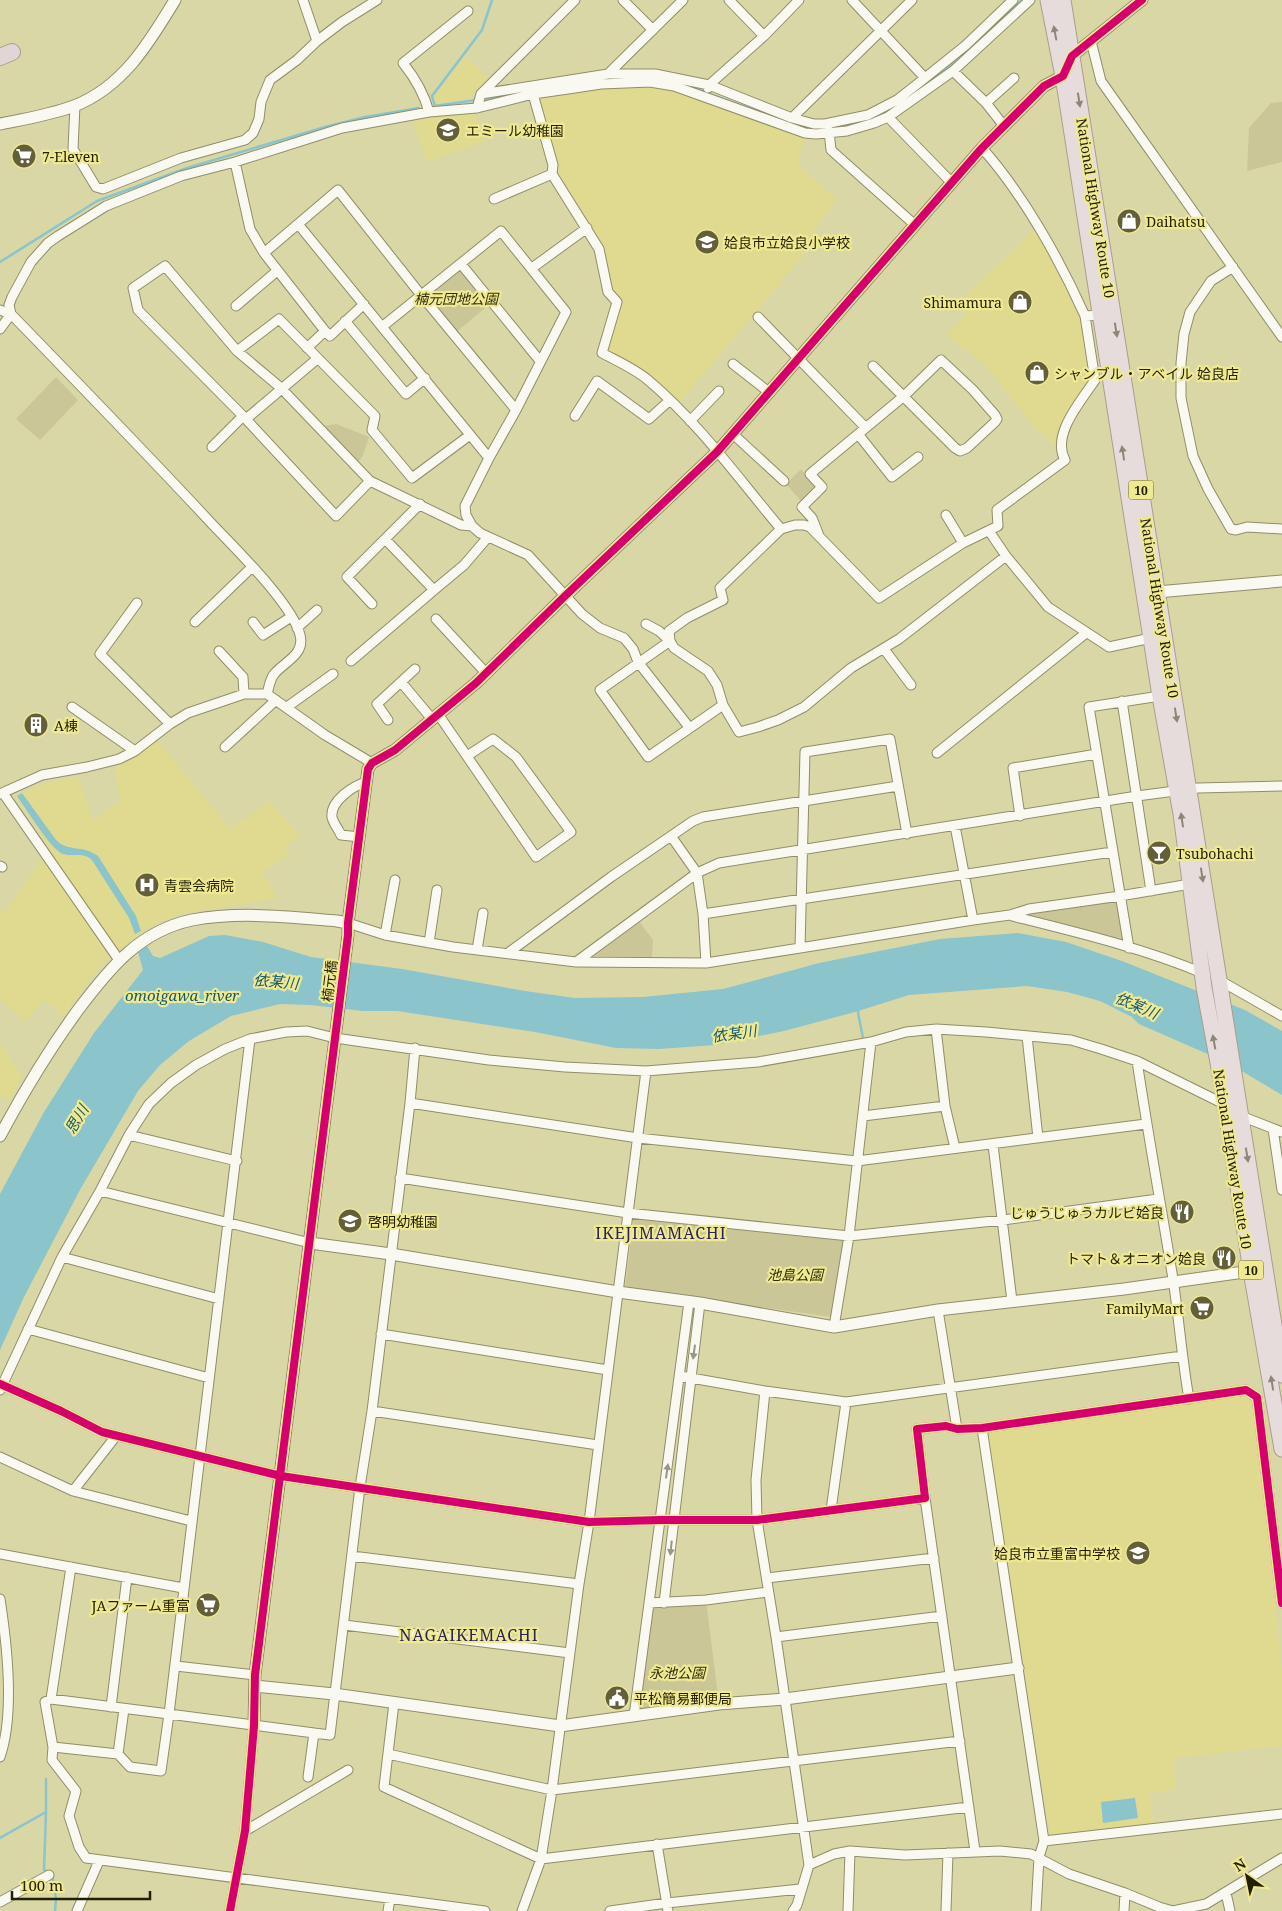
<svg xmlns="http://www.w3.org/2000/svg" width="1282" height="1911" font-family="'Noto Serif','Noto Sans JP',serif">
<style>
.built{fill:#dfda8f}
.green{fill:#cac698}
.water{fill:#8bc4cb}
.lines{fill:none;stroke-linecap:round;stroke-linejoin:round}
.stream{stroke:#8bc4cb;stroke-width:2.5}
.minor-casing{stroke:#908d6a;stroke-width:11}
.tertiary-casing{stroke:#908d6a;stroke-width:13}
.trunk-casing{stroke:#ab9d8d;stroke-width:17}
.motorway-casing{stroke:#ab9d8d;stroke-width:18}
.minor{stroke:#f9f9f2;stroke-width:9}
.tertiary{stroke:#f9f9f2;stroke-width:11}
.trunk{stroke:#e6dcdb;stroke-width:15}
.motorway{stroke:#e2d5d5;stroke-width:16}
.cycleway-casing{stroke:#efe992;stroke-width:11}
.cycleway{stroke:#d6006c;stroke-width:8}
.oneway{fill:#8e8778}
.oneway2{fill:#989785}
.labels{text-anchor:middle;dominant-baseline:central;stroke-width:4.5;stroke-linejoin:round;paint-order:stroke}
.shield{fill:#efe992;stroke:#605c2c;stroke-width:1}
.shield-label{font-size:12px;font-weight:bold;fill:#221f00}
.poi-label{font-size:14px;fill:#221f00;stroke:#efe992;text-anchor:start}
.street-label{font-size:14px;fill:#221f00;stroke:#efe992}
.park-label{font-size:14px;font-style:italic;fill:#312e0e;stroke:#efe992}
.water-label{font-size:15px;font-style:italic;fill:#15596f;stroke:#efe992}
.quarter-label{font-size:16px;letter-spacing:1px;fill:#2b235d;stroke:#efe992}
</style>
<rect width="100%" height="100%" fill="#dad7a7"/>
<path class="built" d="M465,57L488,79L467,99L436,103L434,98Z
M648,85L672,89L806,138L799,152L800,167L837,200L814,230L820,236L679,403L606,349L608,339L623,303L612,287L603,248L563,181L537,98L589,88Z
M474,111L485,142L427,161L411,117Z
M1038,227L1085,316L1095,380L1064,427L1061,453L1031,423L986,366L946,334L966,315L956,304Z
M158,741L230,829L270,801L300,837L284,847L290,854L261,872L278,898L180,914L149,927L102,963L64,1016L45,1000L26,1022L0,1000V908L5,912L50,848L16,796L43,783L78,777L93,821L120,800L115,768Z
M0,1042L22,1077L9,1101L0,1095Z
M1242,1395L1256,1407L1282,1675V1746L1173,1758L1176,1789L1150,1793L1153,1823L1051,1838L986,1430Z"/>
<path class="green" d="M1282,102V162L1247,171L1249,128L1271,103Z
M461,264L492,302L454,334L421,295Z
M56,377L78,400L40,440L16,419Z
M336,424L369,437L363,455L358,463L324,426Z
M801,469L816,487L801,501L786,484Z
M1113,900L1117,903L1123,938L1121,942L1083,929L1031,916L1030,912Z
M639,921L653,940L652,957L590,956Z
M634,1217L843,1241L832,1317L625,1288Z
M706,1600L719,1704L634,1716L649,1603Z"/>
<path class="water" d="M22,793L56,840C69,853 82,844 98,856L136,916L141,931L135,934L129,918L92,860C83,852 74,857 63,854C52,851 25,807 17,796Z
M1018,933L1066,942L1122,961L1245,1010L1282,1031V1095L1228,1063L1139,1024L1132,1017L1100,1001L1067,992L1027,986L909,995L855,1012L784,1031L715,1045L659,1049L616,1048L535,1032L397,1011H363L310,1005L280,1004L231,1016L189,1041L160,1065L138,1091L81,1188L24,1297L0,1350V1194L44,1112L94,1033L143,970L138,952L147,946L153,956L160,958L209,936L225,935L263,942L311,957L402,969L525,991L575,998L643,997L723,989L819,963L940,939Z
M1135,1798L1138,1818L1103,1823L1101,1802Z"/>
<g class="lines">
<path class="stream" d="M1000,22L1022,0
M934,79L967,53
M692,88L757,111
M481,99L513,95
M476,100L435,106L432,96L482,30L492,0
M788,122C795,124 803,127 811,128C838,132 869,122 893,108
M0,262L97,201L187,168L325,127L365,117L419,108
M859,1007L858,1013L863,1038
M46,1779V1812
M0,1838L46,1812L44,1870L49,1872
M52,1875L56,1899L55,1911"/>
<defs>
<path id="minor" d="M303,0L317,41
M623,0L653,30
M729,0L764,36
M852,0L925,78L966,45L1013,0
M1091,41L1101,81L1282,337
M953,71L986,103L1004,126
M608,74L683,0
M708,88L709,85L764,36L799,0
M481,94L608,74H655L709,85L792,118L814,124H825L868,115L897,100L925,78
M533,94L553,165L552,174L599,249L608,292L617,302L602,353C617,361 635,369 648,380C699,423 738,478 781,529
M986,103L1014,78
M75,105L73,149L96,187L103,189L181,158L245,140L253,133L259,119L261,102L270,80L297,60L317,41L342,22L377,0
M477,108L481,94L575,0
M429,112C424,93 415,78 403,63L468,11
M888,117L952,183
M792,118L912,0
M829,131L831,150L915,225
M982,148C1023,194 1060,260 1085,316L1100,315
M235,162L250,229L264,253L325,331L330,336L364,304
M494,199L552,174
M298,224L489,458
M264,253L338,190L421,295L516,410
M461,264L540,361
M1233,267L1211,281L1190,312L1184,334L1181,363V398L1193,456L1208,489L1231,529L1236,530L1247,527L1282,529
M532,268L587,228
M236,306L277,271
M0,310L11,314C79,384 147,454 213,525C235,548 293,605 300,635C305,654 286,661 275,673C270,678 269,687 267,694
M11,314L9,305L12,297L31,262L48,243L58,236L106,206L181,176L235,162L342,128L429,112L477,108L533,94L568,89L601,84L650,82L674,86L805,133L816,134L847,131L874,123L888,117L953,71L1030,0
M758,317L865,427
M345,321L406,394L425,378
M383,326L501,231L566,312L516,410L489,458L465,506L466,515L472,526L480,533L528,555L582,614L600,628L624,638L633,649L638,662L689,727
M0,329L11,314
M307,348L325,331
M237,351L279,319L375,416L372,430L412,478L470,435
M733,364L770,393
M575,416L597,381L649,419L670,400
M246,419L317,359
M690,421L719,391
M858,434L892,477L918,457
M734,435L784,481
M212,447L243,416
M370,481L336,516L243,416L138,310L133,288L165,266L237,351L281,388L370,481L461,525L472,526
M946,515L963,543
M989,531L1006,556L1048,607L1109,647L1151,638
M818,533L812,518L802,507L822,487L810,474L904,396L941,360L973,390L995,415L997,419L995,422L967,448L960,451L955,448L873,366
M434,590L464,565L488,537
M137,603L100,654L170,724
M372,604L347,577L420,504
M436,619L486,673
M195,622L252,567
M253,622L263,635L291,617
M646,624L659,631L670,641L674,648L708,671L717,685L723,705L739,732L758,727L778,720L804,707L851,668L899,639L1006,556
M297,628L317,610
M670,641L669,631L687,618L723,600L720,588L781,529L795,525H804L810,527L879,598L963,543L998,526L997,510L1065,460C1051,435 1081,401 1095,380L1085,316
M670,641L600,690L648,757L723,705
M884,649L911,685
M219,651L243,677L244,694
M351,661L434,590L385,539
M401,682L432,719
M1122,701L1151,891
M72,707L135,751
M287,707L333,674
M438,714L536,857L571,832L516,757L493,739L467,756
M388,720L377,704L415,669
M225,747L276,700
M937,753L1086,633
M3,793L119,960
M0,794L42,775L87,767L119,759L135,751L170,724L188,713L244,694H267L325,735L372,763
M1020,816L1013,768L1097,754
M955,826L973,920
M907,834L890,739L805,752L800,948L973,920L1010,915L1029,909L1120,896L1190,884
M671,836L697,873L703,914L706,963
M360,837L341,835C339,830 333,823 332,817C330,801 353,786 366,782
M0,866L2,867
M703,914L1112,852
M1012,916C1076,932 1143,948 1205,974
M348,923L385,935L453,947L576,962L706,963L800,948
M385,935L395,880
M429,943L437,890
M1129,948L1089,707L1160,696
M477,950L483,913
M508,953L611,877L693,821L703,817L898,786
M576,962L697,873L719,863L1137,796L1198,788L1282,786
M1219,980L1282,1016
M936,1029L945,1106L955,1148
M1027,1036L1038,1138
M250,1039L169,1714L314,1733L308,1777
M1137,1061C1148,1134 1161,1206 1173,1279C1179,1319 1182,1359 1189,1399
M410,1103L638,1138L857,1161L1146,1124
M863,1116L945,1106
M1241,1116L1282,1132
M1273,1129L1282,1190
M129,1135L237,1161
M993,1145L1012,1301
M400,1178L628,1213L849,1236L1003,1220L1158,1199
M100,1191L310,1243
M62,1257L219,1299
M938,1310L957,1429
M834,1327L849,1236L871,1042
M28,1329L209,1378
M381,1334L608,1370
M680,1376L765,1391L846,1402L1182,1356
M0,1384L61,1411L102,1432L281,1476L589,1522L661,1520H757L925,1498L917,1429L946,1426L957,1429L982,1428L1246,1390L1257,1397L1282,1603
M0,1390L62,1257L100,1191L129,1135L149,1104L171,1083L196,1065L225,1049L250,1039L286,1032L307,1031L335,1038L489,1060L565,1067L646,1071L758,1062L871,1042L906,1032L936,1029L986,1032L1071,1040L1101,1049L1137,1061L1224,1104
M765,1391L756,1480L757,1520L776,1637L809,1865
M372,1411L598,1445
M982,1428L1044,1841L1039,1857L1036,1911
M0,1457L73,1491L191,1521
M73,1491L116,1436
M925,1498L975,1851
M831,1510L846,1402
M0,1554L183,1588
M352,1556L579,1584
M767,1578L934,1558
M0,1599C7,1644 15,1714 0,1757
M649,1603L706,1600L768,1592
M664,1603L700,1303
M344,1625L570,1653
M776,1637L942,1616
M176,1666L255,1675
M51,1699L71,1567
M394,1703L384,1787L541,1859L969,1807
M111,1707L127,1577
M634,1716L689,1302
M314,1733L330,1735L360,1487L372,1411L410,1103L415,1048
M53,1747L118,1754L130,1767L161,1771L169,1714L51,1699L45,1702L53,1747L52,1760L76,1791L69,1816L79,1847L86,1858L485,1911
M118,1754L124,1709
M388,1754L552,1790L960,1741
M245,1831L348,1770
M1044,1841L1282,1814
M657,1844L668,1911
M1226,1893L1230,1911
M0,1902L49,1875
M77,1911L99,1861
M230,1911L245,1831L254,1726
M388,1911L390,1899
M522,1911L541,1859L552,1790L579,1584L589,1522L646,1071
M610,1911L667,1903L800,1889
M793,1911L797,1905L809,1865L834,1854L850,1851L905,1855L1000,1851L1031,1854L1069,1874L1125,1893L1159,1907L1173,1911L1206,1904L1282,1858
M848,1911L850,1851
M946,1911L948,1853
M1124,1911L1125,1893"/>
<path id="tertiary" d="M0,124C25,119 50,115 74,106C123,87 149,43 175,0
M1157,592L1282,581
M0,1136C24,1091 48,1051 78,1010C109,969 139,931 192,920C239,911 289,917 337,921L348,923
M310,1243L391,1254L618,1292L700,1303L834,1327L938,1310L1124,1289L1258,1270
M255,1686L334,1694L560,1726L719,1704L785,1699L1018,1668
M254,1726L255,1675L348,935V923L368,769L372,763L395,750L476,683L566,595L717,452L982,148L1044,86L1063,76L1072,56L1142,0"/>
<path id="trunk" d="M1048,0L1063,76L1160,696L1181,814L1204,987L1223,1090L1251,1271L1282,1449
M1063,0L1282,1375"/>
<path id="motorway" d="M0,57L12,52"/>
</defs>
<use href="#minor" class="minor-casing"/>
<use href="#tertiary" class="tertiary-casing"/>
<use href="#trunk" class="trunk-casing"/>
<use href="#motorway" class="motorway-casing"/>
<use href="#minor" class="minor"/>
<use href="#tertiary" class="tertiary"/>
<use href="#trunk" class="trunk"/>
<use href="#motorway" class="motorway"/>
<defs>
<path id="cycleway" d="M0,1384L61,1411L102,1432L281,1476L589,1522L661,1520H757L925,1498L917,1429L946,1426L957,1429L982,1428L1246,1390L1257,1397L1282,1603
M230,1911L245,1831L254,1726L255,1675L348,935V923L368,769L372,763L395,750L476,683L566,595L717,452L982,148L1044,86L1063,76L1072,56L1142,0"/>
</defs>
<use href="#cycleway" class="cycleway-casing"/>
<use href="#cycleway" class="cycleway"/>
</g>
<defs><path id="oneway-solid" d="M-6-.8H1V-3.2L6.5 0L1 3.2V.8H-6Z" transform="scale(1.25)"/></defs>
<g class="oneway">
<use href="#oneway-solid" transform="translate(1055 33) rotate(-101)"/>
<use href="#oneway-solid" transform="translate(1079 100) rotate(81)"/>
<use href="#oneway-solid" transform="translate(1116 330) rotate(81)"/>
<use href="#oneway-solid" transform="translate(1123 453) rotate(-99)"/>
<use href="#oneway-solid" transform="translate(1176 715) rotate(81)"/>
<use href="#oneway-solid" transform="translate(1182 820) rotate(-98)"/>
<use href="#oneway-solid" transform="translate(1202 875) rotate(81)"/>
<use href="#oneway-solid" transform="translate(1214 1042) rotate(-100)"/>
<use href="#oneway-solid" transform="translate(1247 1155) rotate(81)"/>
<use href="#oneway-solid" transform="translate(1272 1383) rotate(-99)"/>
</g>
<g class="oneway2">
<use href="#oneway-solid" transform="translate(694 1352) rotate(98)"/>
<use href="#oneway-solid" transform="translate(667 1471) rotate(-82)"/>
<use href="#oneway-solid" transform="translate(671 1548) rotate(96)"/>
</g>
<defs>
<symbol id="school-disc" viewBox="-11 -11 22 22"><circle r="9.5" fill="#625f3a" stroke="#efe992"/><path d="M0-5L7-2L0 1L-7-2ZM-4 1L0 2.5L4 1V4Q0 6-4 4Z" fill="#fff"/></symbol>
<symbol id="supermarket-disc" viewBox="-11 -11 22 22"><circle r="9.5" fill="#625f3a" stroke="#efe992"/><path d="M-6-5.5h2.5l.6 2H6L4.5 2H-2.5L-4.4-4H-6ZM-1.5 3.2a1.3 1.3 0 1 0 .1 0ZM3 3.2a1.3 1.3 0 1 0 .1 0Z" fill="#fff"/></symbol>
<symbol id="shop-disc" viewBox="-11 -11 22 22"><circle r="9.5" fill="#625f3a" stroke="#efe992"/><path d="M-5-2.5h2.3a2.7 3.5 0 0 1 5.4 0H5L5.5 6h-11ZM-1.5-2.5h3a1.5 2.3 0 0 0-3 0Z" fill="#fff"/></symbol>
<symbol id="building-disc" viewBox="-11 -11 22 22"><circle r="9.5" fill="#625f3a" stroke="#efe992"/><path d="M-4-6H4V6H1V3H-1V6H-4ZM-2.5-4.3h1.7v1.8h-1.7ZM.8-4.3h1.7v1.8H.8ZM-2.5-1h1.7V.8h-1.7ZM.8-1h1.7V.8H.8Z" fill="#fff"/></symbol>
<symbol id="bar-disc" viewBox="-11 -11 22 22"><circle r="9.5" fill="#625f3a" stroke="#efe992"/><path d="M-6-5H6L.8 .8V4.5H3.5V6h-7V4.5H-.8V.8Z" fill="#fff"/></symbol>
<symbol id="hospital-disc" viewBox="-11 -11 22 22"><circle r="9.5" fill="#625f3a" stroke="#efe992"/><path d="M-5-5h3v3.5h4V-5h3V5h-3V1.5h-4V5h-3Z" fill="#fff"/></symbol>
<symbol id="restaurant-disc" viewBox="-11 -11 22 22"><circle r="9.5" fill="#625f3a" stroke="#efe992"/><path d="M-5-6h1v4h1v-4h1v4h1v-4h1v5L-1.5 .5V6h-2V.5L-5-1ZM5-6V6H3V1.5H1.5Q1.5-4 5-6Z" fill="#fff"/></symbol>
<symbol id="civic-disc" viewBox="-11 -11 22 22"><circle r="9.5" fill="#625f3a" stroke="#efe992"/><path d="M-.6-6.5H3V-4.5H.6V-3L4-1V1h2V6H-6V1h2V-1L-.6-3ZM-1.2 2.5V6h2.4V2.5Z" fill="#fff"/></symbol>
</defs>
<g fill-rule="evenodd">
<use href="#school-disc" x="434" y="116" width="28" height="28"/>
<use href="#supermarket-disc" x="10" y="142" width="28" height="28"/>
<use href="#shop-disc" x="1115" y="207" width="28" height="28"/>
<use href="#school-disc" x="693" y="228" width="28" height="28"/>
<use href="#shop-disc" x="1006" y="288" width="28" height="28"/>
<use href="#shop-disc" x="1023" y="359" width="28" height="28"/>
<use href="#building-disc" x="22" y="711" width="28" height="28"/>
<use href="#bar-disc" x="1145" y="839" width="28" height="28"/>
<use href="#hospital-disc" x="133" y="871" width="28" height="28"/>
<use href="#restaurant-disc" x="1168" y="1198" width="28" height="28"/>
<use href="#school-disc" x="336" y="1207" width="28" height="28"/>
<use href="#restaurant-disc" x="1210" y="1244" width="28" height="28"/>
<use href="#supermarket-disc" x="1188" y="1294" width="28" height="28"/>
<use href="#school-disc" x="1124" y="1539" width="28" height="28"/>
<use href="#supermarket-disc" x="194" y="1591" width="28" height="28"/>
<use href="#civic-disc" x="603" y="1684" width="28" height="28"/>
</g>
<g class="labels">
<g class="shield">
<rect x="1128.5" y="480.5" width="25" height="19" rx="4"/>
<rect x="1238.5" y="1260.5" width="25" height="19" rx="4"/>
</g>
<g class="shield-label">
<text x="1141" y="490">10</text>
<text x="1251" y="1270">10</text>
</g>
<g class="poi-label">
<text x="466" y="130">エミール幼稚園</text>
<text x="42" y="156">7-Eleven</text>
<text x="1146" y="221">Daihatsu</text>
<text x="724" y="242">姶良市立姶良小学校</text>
<text x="1002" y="302" text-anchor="end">Shimamura</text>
<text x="1054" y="373">シャンブル・アベイル 姶良店</text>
<text x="54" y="725">A棟</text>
<text x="1176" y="853">Tsubohachi</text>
<text x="164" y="885">青雲会病院</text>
<text x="1164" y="1212" text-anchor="end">じゅうじゅうカルビ姶良</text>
<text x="368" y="1221">啓明幼稚園</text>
<text x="1206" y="1258" text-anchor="end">トマト＆オニオン姶良</text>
<text x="1184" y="1308" text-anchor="end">FamilyMart</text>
<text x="1120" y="1553" text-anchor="end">姶良市立重富中学校</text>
<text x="190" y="1605" text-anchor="end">JAファーム重富</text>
<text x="634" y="1698">平松簡易郵便局</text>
</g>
<g class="street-label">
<text transform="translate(1096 208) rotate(81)">National Highway Route 10</text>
<text transform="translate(1160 608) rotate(81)">National Highway Route 10</text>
<text transform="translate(329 981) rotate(-83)">楠元橋</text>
<text transform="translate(1233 1159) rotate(81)">National Highway Route 10</text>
</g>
<g class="park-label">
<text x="456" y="298">楠元団地公園</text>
<text x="795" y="1274">池島公園</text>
<text x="677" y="1672">永池公園</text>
</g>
<g class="water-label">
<text transform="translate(276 981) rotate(5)">依某川</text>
<text x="182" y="995">omoigawa_river</text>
<text transform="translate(1137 1005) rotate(23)">依某川</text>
<text transform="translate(734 1033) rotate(-8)">依某川</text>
<text transform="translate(76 1119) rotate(-59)">思川</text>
</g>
<g class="quarter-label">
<text x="661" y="1233">IKEJIMAMACHI</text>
<text x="469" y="1635">NAGAIKEMACHI</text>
</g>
</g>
<g transform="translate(1247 1876) rotate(327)" stroke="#efe992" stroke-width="4" paint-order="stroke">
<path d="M0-4L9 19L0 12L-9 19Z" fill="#221f00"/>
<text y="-8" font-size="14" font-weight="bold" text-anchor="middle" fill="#221f00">N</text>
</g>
<path d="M12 1891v8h138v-8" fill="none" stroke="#221f00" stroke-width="2.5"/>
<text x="20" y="1891" font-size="15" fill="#221f00" stroke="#efe992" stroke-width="4" paint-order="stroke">100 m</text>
</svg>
